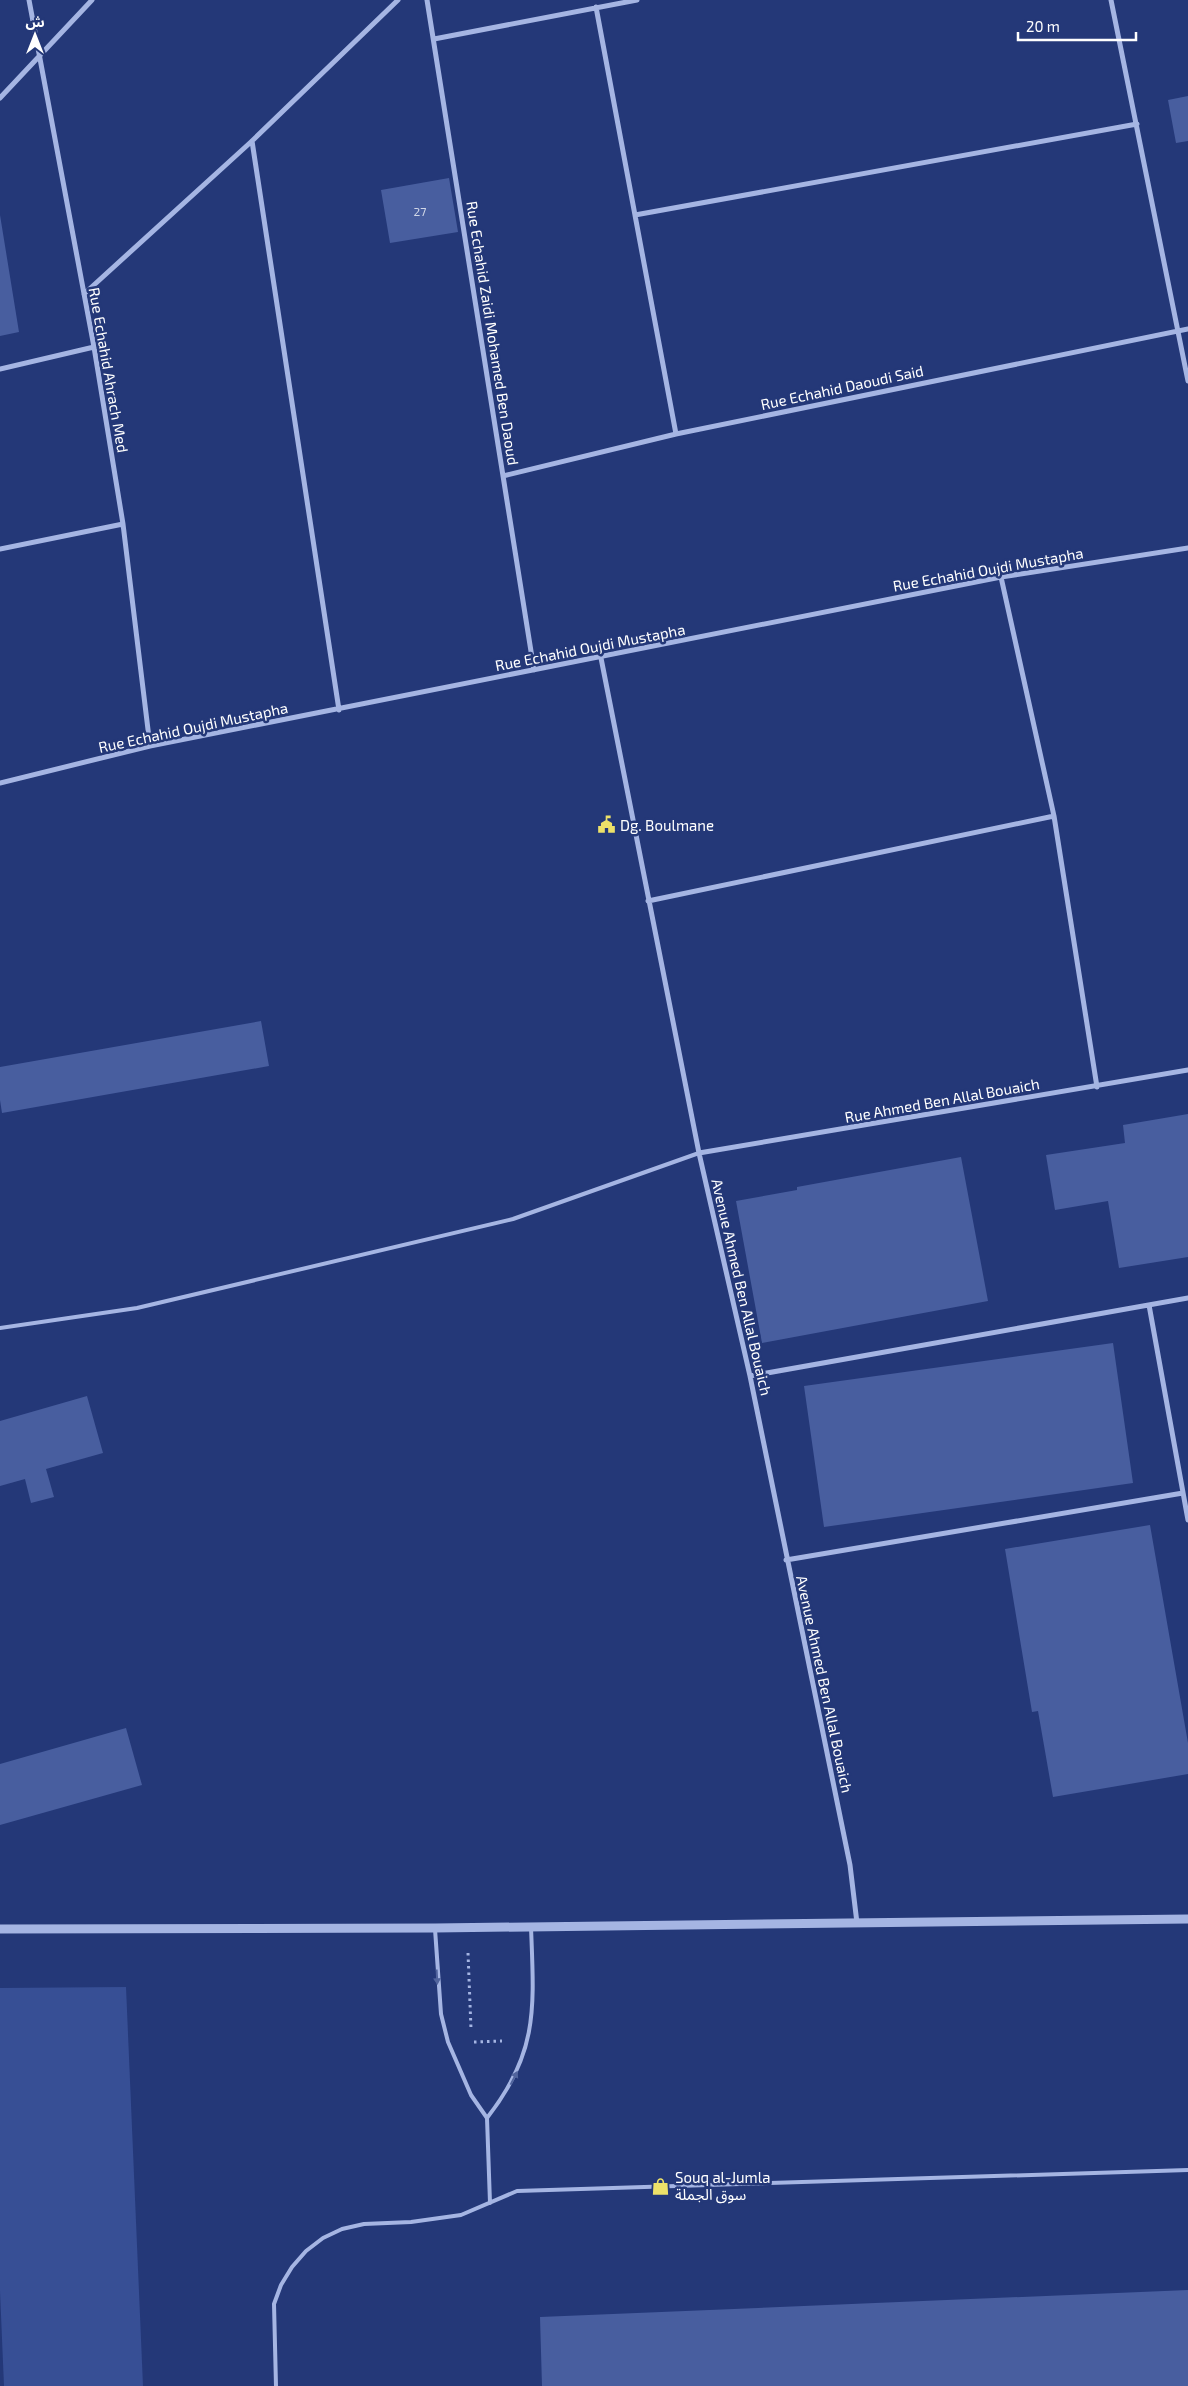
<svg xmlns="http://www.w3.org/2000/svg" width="1188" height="2386" font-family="'Exo 2','Noto Sans Arabic',sans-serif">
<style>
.green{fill:#374f95}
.building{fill:#485e9f}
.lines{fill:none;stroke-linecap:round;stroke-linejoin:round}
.path{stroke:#a5b5e3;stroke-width:3;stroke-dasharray:2.5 4;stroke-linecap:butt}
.service{stroke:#a5b5e3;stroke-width:4}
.minor{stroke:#a5b5e3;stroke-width:5}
.tertiary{stroke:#a5b5e3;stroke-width:9}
.oneway{fill:#51649d}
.labels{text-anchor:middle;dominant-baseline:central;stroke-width:5;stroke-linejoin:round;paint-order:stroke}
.number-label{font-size:12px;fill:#d1d7e7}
.street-label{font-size:15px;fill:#fff;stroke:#243878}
.poi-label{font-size:15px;fill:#fff;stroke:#243878;text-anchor:start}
</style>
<rect width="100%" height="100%" fill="#243878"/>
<path class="green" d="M126,1987L143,2386H4L0,2291V1988Z"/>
<path class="building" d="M1188,96V141L1176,143L1168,100Z
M449,178L458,232L390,243L381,190Z
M0,215L19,332L0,336Z
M261,1021L269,1066L2,1113L0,1100V1067Z
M1188,1114V1257L1119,1268L1108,1201L1055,1210L1046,1155L1125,1143L1123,1125Z
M961,1157L988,1301L762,1343L736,1201L797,1190V1187Z
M1113,1343L1133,1483L824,1527L804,1386Z
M87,1396L103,1453L46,1469L54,1497L31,1503L25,1479L0,1486V1421Z
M1150,1525L1188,1743V1774L1053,1797L1038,1711L1032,1712L1005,1549Z
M126,1728L142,1785L0,1825V1764Z
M1188,2290V2386H542L540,2317Z"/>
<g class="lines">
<path class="path" d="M468,1953L471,2029
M474,2042L502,2041"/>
<path class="service" d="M0,1328L137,1308L513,1219L699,1153
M435,1929L441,2014L448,2042L471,2095L487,2118L490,2203
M487,2118C539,2052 534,2007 531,1927
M276,2386L274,2304L281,2285L292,2267L306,2251L323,2238L342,2229L364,2224L411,2222L461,2215L517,2191L1188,2170"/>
<path class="minor" d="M29,0L94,347L123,524L150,746
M427,0L534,670
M1111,0L1188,381
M596,7L676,434
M434,39L637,0
M0,98L92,0
M252,141L339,710
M635,215L1137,124
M84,294L252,141L398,0
M0,369L94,347
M503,476L676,434L1188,329
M0,549L123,524
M1001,577L1054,816L1097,1087
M601,658L699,1153L750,1376L850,1865L857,1923
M0,783L150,746L1001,577L1188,548
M648,901L1054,816
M699,1153L1188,1070
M1149,1305L1188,1520
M750,1376L1188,1298
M786,1560L1183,1493"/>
<path class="tertiary" d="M0,1929L435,1928L1188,1919"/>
</g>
<defs><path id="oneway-solid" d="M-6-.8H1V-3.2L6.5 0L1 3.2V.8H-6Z" transform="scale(1.25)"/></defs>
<g class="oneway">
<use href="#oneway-solid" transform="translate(437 1977) rotate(87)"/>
<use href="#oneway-solid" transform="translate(514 2078) rotate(-63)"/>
</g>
<defs>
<symbol id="civic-bare" viewBox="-9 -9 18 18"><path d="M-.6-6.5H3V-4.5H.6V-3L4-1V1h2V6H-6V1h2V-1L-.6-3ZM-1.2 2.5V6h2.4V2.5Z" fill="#ede169" stroke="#243878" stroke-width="2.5" paint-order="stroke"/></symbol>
<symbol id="shop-bare" viewBox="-9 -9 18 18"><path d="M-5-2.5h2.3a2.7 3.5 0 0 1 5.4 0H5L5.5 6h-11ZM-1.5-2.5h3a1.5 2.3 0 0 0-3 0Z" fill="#ede169" stroke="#243878" stroke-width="2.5" paint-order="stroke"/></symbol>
</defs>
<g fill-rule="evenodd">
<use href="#civic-bare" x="594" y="812" width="25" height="25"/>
<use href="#shop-bare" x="648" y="2174" width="25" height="25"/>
</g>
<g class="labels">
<g class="number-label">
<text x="420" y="211">27</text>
</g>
<g class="street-label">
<text transform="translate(493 333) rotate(81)">Rue Echahid Zaidi Mohamed Ben Daoud</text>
<text transform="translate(109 370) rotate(80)">Rue Echahid Ahrach Med</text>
<text transform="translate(842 387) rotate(-12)">Rue Echahid Daoudi Said</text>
<text transform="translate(988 569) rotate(-10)">Rue Echahid Oujdi Mustapha</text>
<text transform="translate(590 647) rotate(-11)">Rue Echahid Oujdi Mustapha</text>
<text transform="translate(193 727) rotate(-12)">Rue Echahid Oujdi Mustapha</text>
<text transform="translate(942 1100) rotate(-10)">Rue Ahmed Ben Allal Bouaich</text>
<text transform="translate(742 1287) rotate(77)">Avenue Ahmed Ben Allal Bouaich</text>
<text transform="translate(825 1684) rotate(78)">Avenue Ahmed Ben Allal Bouaich</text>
</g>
<g class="poi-label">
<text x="620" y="825">Dg. Boulmane</text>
<text x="675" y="2177">Souq al-Jumla<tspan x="675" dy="17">سوق الجملة</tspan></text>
</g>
</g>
<g transform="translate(35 35)" stroke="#243878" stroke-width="4" paint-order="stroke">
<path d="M0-4L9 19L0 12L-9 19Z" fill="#ffffff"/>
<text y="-8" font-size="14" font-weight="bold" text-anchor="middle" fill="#ffffff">ش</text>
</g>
<path d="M1018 32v8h118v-8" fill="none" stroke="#ffffff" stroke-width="2.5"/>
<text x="1026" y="32" font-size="15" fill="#ffffff" stroke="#243878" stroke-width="4" paint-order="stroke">20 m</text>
</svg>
